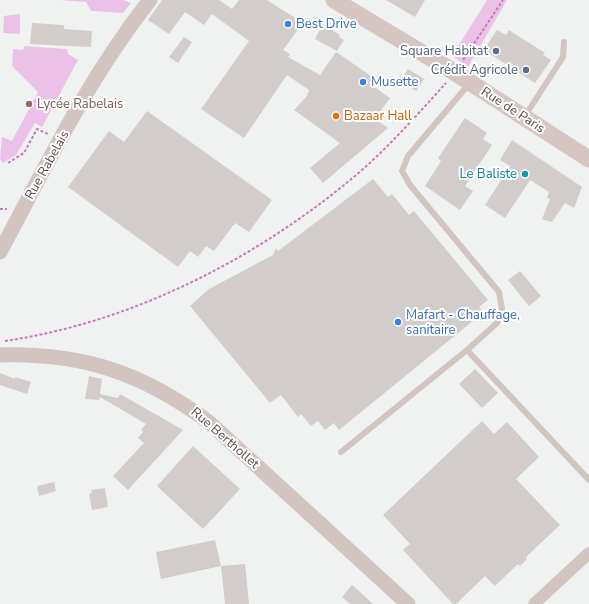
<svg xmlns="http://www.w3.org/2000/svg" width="589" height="604" font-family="'Nunito Sans',sans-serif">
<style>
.green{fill:#ecc1e8}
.building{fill:#d2cdca}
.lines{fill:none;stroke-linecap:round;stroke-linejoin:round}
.path{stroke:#c87bb7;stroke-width:2;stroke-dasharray:3 2;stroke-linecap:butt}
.service{stroke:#d1c4c1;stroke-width:6}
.minor{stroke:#d1c4c1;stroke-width:12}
.tertiary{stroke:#d1c4c1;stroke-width:15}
.secondary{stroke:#d5c6c2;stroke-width:17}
.shop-dot{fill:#3f7fe0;stroke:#fff;stroke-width:1.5}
.service-dot{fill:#5c6f8a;stroke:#fff;stroke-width:1.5}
.education-dot{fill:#8d6e63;stroke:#fff;stroke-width:1.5}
.food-dot{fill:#e8710a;stroke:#fff;stroke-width:1.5}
.culture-dot{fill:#0f9aa8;stroke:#fff;stroke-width:1.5}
.labels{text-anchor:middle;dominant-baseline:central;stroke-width:4;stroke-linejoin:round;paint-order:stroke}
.shop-label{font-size:13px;fill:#366cbe;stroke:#fff;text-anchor:start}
.service-label{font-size:13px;fill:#4e5e75;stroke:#fff;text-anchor:end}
.education-label{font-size:13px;fill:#785e54;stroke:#fff;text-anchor:start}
.street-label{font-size:13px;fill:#5c4c49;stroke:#fff}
.food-label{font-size:13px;fill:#c56008;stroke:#fff;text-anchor:start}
.culture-label{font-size:13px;fill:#0d838f;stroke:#fff;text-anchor:end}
</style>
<rect width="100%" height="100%" fill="#f0f2f1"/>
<path class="green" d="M59,0H123L131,3L123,13L91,11L86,2Z
M487,0H507L468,67L452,56Z
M20,14V34L3,33L4,16Z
M24,46L67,49L68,54L78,60L42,127L35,123L16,155L3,163L0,159L2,137L12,141L38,92L12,66L13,49L23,50Z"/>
<path class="building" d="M162,0H219L232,9L239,0H267L303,23L283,50L290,54L288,57L320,75L336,52L377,80L373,86L390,98L375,119L388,128L323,183L310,168L340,143L294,110L307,96L309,90L287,75L244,138L201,109L249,41L212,14L204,25L185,12L169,34L148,20Z
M386,0H425L415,17Z
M32,23L64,25V29L92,31L91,47L30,44Z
M322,26H326L340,35L339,37L344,40L337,51L315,39Z
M497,30L506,35L509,30L545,53L543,55L551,60L535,83L484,50Z
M184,37L192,42L178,63L169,57Z
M408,69L424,79L416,91L400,81Z
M147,111L272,200L249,232L235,223L214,251L206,246L198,257L190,251L178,267L68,187L109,131L124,142Z
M465,118L487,133L483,139L492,145L465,186L473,191L460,210L425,186L441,161L438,158Z
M512,140L582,187L574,208L565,203L552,222L542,219L550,199L547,198L549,192L530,180L505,218L485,205L510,166L500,160Z
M373,179L388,197L392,194L409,215L414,211L488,300L479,307L484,312L339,430L334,423L325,430L318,421L311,426L301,414L298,417L281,395L270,403L190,306L209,289L273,255L276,248L278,251Z
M520,271L541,296L529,306L508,280Z
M475,369L498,393L482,408L459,384Z
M0,373L15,379V377L31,382L27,394L0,385Z
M89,376L102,379L100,394L118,398L120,394L183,430L128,490L113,476L144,443L138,438L143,432L141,430L146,424L100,397L99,400L85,399Z
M482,421L494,434L507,422L539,457L516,479L560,525L526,557L527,559L520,566L518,564L495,586L485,576L456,604H453L403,550L410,544L383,515Z
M193,446L240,489L203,529L157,486Z
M54,482L56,491L39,496L37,486Z
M105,488L108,507L92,510L89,494L92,493L91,490Z
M215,540L221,566L161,579L156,552Z
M245,564L249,604H225L221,566Z
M352,585L359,591L373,604H350L342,597Z"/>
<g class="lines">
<path class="path" d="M463,60L503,0
M8,163L24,153L37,129L48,134
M0,209H7
M5,341C133,322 256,259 355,176C388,148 417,115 446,83"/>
<path class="service" d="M469,84L408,156L402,171L410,185L499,292L502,309L497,323L467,350L589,480
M525,116L563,57L564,42
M341,452L467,350"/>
<path class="minor" d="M534,604L589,553"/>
<path class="tertiary" d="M0,252C46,166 89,77 150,0
M0,355C84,353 143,373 210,423L408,604"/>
<path class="secondary" d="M334,0L454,72L589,159"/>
</g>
<g class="shop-dot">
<circle cx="288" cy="24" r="4"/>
<circle cx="363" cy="82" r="4"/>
<circle cx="398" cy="322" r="4"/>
</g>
<g class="service-dot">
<circle cx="496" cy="51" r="4"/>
<circle cx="526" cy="70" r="4"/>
</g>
<circle class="education-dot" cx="29" cy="104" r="4"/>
<circle class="food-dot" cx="336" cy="116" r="4"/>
<circle class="culture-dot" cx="525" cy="174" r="4"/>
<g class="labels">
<g class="shop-label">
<text x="296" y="24">Best Drive</text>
<text x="371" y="82">Musette</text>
<text x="406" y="315">Mafart - Chauffage,<tspan x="406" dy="15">sanitaire</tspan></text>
</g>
<g class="service-label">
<text x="488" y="51">Square Habitat</text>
<text x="518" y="70">Crédit Agricole</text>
</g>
<g class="education-label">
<text x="37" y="104">Lycée Rabelais</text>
</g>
<g class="street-label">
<text transform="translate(513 110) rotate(33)">Rue de Paris</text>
<text transform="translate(47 165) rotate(-61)">Rue Rabelais</text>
<text transform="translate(225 438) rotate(41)">Rue Berthollet</text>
</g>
<g class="food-label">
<text x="344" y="116">Bazaar Hall</text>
</g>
<g class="culture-label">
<text x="517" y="174">Le Baliste</text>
</g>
</g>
</svg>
